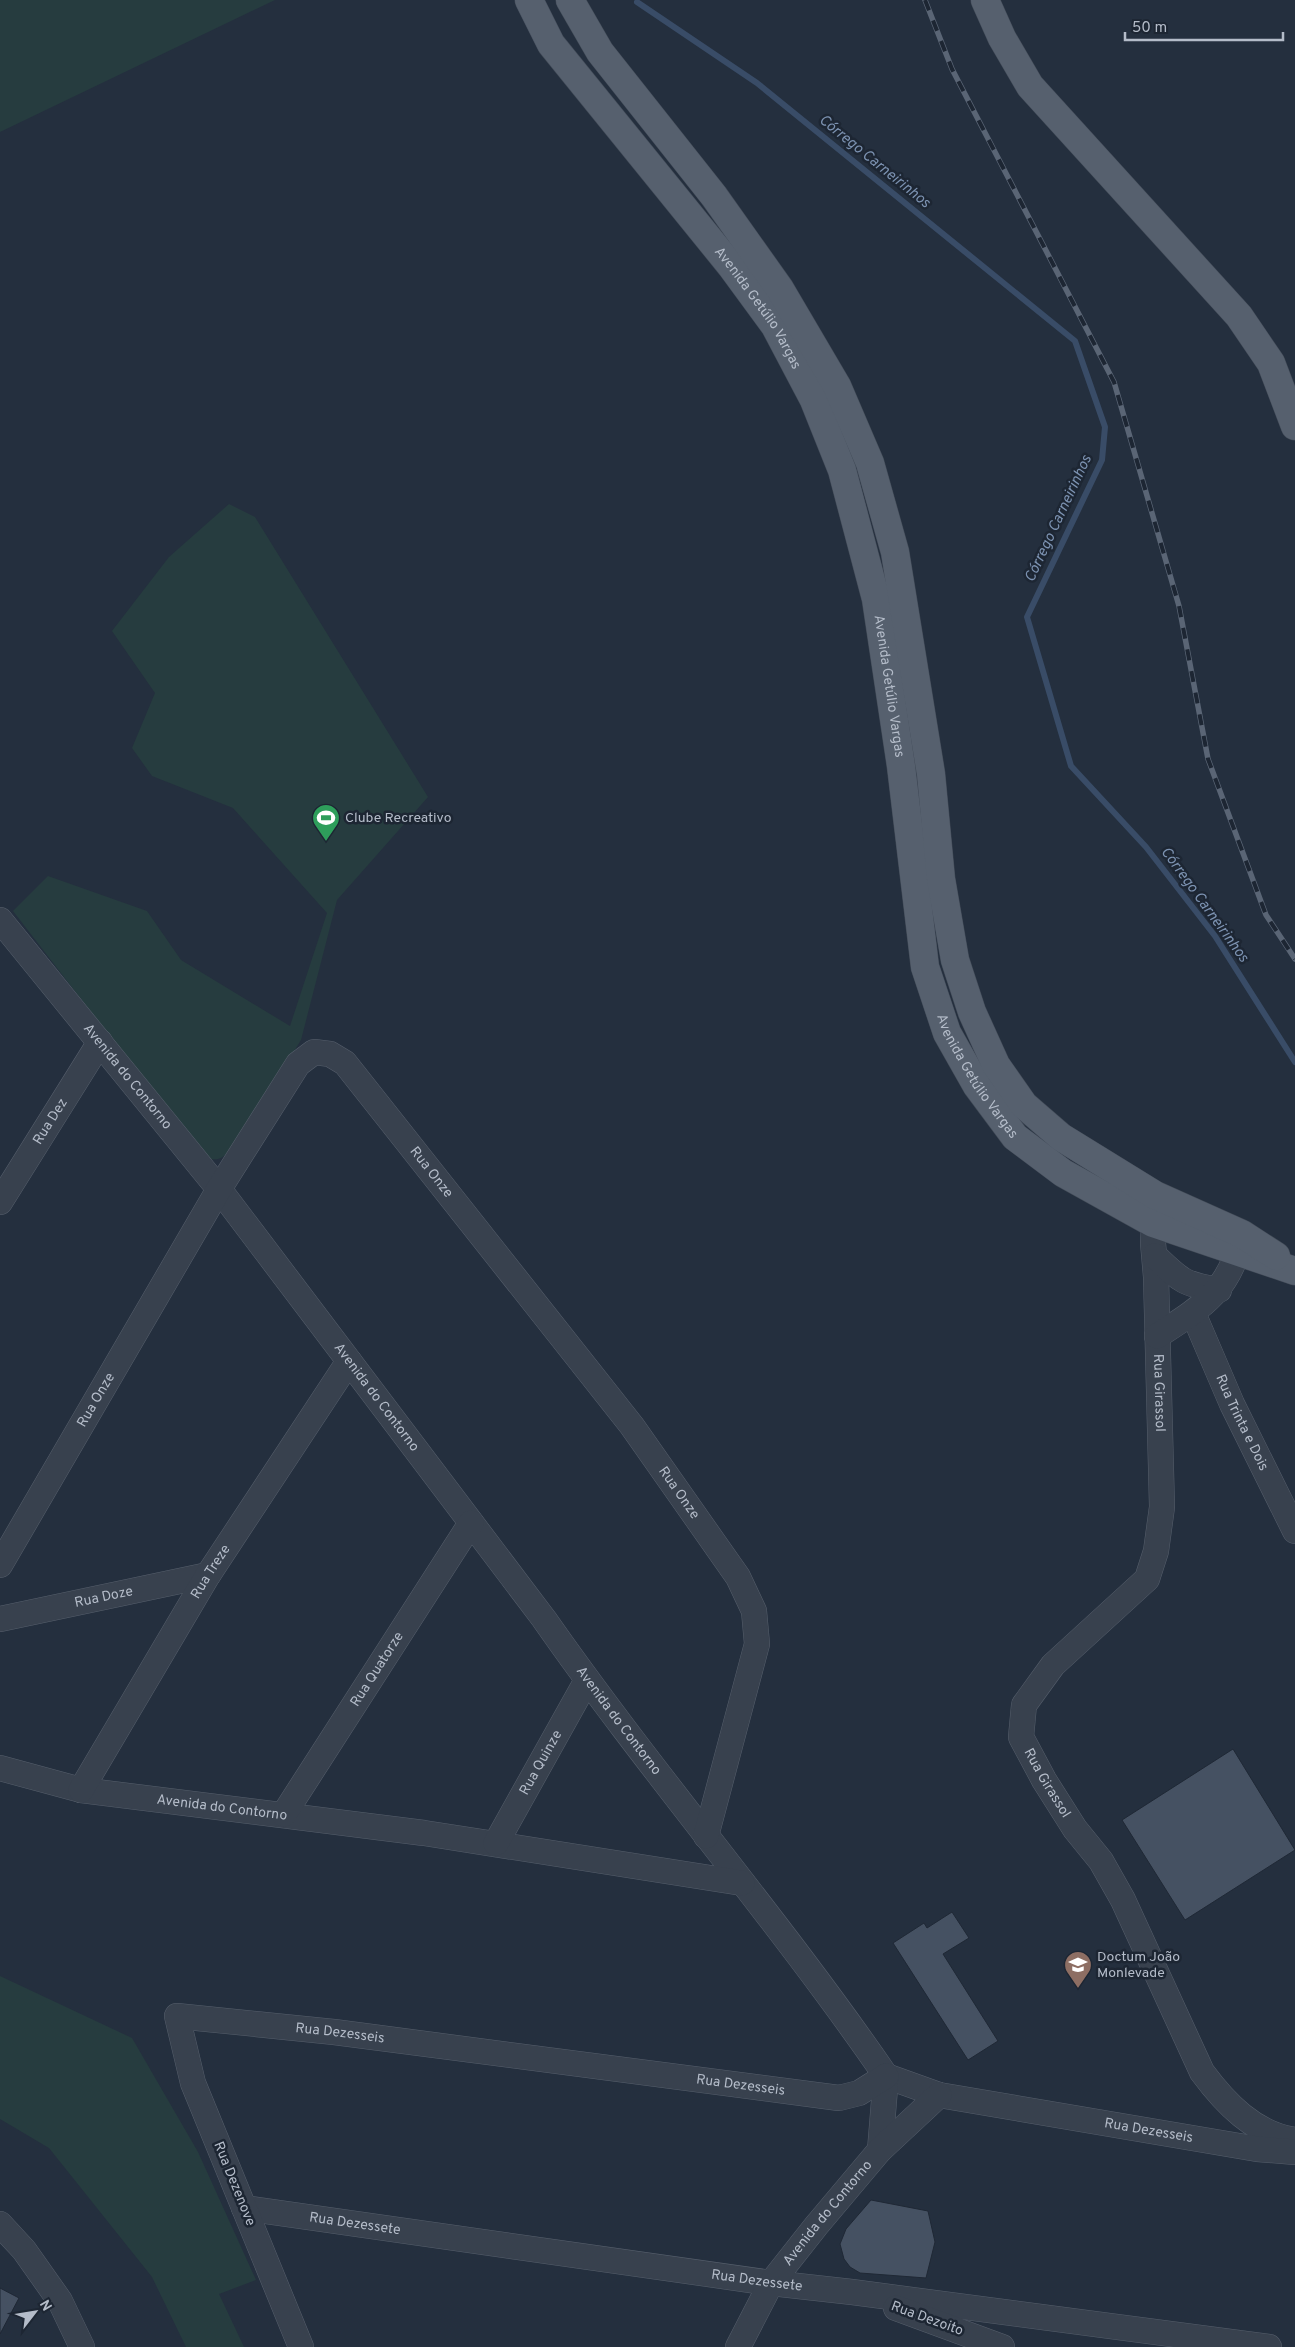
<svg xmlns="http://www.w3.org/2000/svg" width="1295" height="2347" font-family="Overpass,sans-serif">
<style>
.green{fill:#263c3f}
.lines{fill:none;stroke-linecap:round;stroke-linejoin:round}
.stream{stroke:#394c67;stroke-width:6}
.building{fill:#455162;stroke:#1f2835}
.minor-casing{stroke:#565f6c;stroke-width:26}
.major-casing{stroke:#414a57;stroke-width:29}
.minor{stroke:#38414e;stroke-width:25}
.major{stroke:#56606e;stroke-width:28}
.rail-casing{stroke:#5a6575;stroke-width:5.5}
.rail{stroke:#1d2633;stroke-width:4;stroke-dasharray:11;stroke-linecap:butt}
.labels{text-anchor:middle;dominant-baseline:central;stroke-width:5;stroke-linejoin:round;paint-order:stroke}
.street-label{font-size:14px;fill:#b4bcc9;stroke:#1d2633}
.poi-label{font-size:14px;fill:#b4bcc9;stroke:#1d2633;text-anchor:start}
.water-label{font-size:15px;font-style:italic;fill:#7c92b1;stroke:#1d2633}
</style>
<rect width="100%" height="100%" fill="#242f3e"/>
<path class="green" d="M0,0H275L0,132Z
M229,504L255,517L428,797L337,900L301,1040L235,1146C225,1157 218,1163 203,1157L13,911L48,876L147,911L181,960L290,1026L327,913L233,808L152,776L132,748L155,693L112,631L169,557Z
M0,1976L132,2038L198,2152L256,2280L219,2294L244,2347H186L152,2277L49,2148L0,2119Z"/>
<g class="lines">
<path class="stream" d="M637,2L757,83L1075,341L1105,427L1102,460L1027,617L1071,766L1146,847L1215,936L1295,1062"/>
</g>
<path class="building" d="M1233,1749L1295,1850L1185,1920L1122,1820Z
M952,1912L969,1938L943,1954L998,2041L968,2060L893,1943L924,1923L927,1928Z
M871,2200L928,2211L935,2242L926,2278L860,2273L850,2267L844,2259L840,2244L846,2229Z
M0,2288L19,2298L0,2334Z"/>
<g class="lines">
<defs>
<g id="minor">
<path id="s1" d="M0,920L219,1189L544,1619C653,1775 778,1919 886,2076"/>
<path id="s2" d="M0,1202L100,1042"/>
<path id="s3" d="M1155,1203L1153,1243L1156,1277L1162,1507L1156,1551L1147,1579L1053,1665L1024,1705L1021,1737L1044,1780L1075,1829L1101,1861L1123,1900L1202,2072C1225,2103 1254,2134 1295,2140"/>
<path d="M1155,1256C1181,1281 1183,1284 1219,1290"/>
<path id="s4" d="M1193,1313L1232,1404L1295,1531"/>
<path d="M1157,1336C1202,1307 1231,1290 1242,1234"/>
<path id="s5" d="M0,1565L219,1189L298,1064L314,1052L330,1054L345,1063L632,1426L738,1577L754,1611L757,1644L706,1836"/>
<path id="s6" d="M0,1619L208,1575"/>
<path id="s7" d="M0,1768L81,1790L424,1833L742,1883"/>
<path id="s8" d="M81,1790L208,1575L349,1361"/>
<path id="s9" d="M284,1814L471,1523"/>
<path id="s10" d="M496,1843L587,1680"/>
<path id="s11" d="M886,2076L939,2095L1257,2149L1295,2152"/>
<path d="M880,2150L886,2076"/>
<path id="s12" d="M244,2208L771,2283L852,2292L1269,2347"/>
<path d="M0,2224L24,2250L60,2301L82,2347"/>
<path d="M896,2308L1002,2347"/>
<path id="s13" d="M301,2347L193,2083L177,2016L334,2032L839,2098L859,2093L886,2076"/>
<path id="s14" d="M738,2347L771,2283L816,2226L880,2150L939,2095"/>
</g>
<g id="major">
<path id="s15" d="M529,0L551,44L731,266L775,326L814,400L842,470L876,599L901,766L925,967L947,1033L977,1086L1015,1137L1063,1173L1153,1223L1295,1271"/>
<path d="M570,0L600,52L714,196L780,289L837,386L870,463L895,552L931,774L941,879L955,960L972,1012L996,1065L1024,1105L1061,1137L1155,1195L1242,1234L1276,1256"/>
<path d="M985,0L1002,38L1030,86L1239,316L1271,363L1295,426"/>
</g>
</defs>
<use href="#minor" class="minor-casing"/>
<use href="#major" class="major-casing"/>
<use href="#minor" class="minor"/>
<use href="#major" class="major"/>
<defs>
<path id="rail" d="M925,0L952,69L1114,382L1179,606L1208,759L1266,915L1295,959"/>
</defs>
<use href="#rail" class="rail-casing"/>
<use href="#rail" class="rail"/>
</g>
<defs>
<symbol id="stadium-pin" viewBox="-11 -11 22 30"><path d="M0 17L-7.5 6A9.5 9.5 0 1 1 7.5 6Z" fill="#2e9e5b" stroke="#1d2633"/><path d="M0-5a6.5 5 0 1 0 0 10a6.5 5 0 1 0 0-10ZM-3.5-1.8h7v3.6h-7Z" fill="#fff"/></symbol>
<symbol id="university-pin" viewBox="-11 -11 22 30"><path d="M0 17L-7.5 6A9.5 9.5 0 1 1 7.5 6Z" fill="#8d6e63" stroke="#1d2633"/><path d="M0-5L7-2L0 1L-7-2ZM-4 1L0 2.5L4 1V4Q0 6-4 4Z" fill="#fff"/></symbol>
</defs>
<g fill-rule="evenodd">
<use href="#stadium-pin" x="310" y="802" width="32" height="43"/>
<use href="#university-pin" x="1062" y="1949" width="32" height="43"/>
</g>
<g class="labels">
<g class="street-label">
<text stroke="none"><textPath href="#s15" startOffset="385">Avenida Getúlio Vargas</textPath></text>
<text stroke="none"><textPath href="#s15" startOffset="790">Avenida Getúlio Vargas</textPath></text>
<text stroke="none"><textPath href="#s15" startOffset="1195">Avenida Getúlio Vargas</textPath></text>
<text stroke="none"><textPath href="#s1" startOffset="202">Avenida do Contorno</textPath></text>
<text stroke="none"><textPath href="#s2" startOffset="95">Rua Dez</textPath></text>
<text stroke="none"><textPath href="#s5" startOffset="776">Rua Onze</textPath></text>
<text stroke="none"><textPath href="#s3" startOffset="190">Rua Girassol</textPath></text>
<text stroke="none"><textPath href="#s1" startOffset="608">Avenida do Contorno</textPath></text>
<text stroke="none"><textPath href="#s5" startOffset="191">Rua Onze</textPath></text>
<text stroke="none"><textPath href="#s4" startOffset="120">Rua Trinta e Dois</textPath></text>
<text stroke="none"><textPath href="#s5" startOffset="1181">Rua Onze</textPath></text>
<text stroke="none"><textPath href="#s8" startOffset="254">Rua Treze</textPath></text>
<text stroke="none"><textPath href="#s6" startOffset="106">Rua Doze</textPath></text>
<text stroke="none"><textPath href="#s9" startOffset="172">Rua Quatorze</textPath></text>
<text stroke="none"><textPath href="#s1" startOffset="1012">Avenida do Contorno</textPath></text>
<text stroke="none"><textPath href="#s10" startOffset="92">Rua Quinze</textPath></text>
<text stroke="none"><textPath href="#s3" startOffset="640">Rua Girassol</textPath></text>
<text stroke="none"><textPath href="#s7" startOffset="226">Avenida do Contorno</textPath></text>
<text stroke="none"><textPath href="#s13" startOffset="518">Rua Dezesseis</textPath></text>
<text stroke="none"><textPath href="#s13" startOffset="922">Rua Dezesseis</textPath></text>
<text stroke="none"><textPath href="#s11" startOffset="269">Rua Dezesseis</textPath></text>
<text transform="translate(234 2184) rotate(68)">Rua Dezenove</text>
<text stroke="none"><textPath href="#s14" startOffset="162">Avenida do Contorno</textPath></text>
<text stroke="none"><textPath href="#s12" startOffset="112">Rua Dezessete</textPath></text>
<text stroke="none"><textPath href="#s12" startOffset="518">Rua Dezessete</textPath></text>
<text transform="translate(927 2319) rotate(20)">Rua Dezoito</text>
</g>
<g class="poi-label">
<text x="345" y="818">Clube Recreativo</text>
<text x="1097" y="1957">Doctum João<tspan x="1097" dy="16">Monlevade</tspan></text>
</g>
<g class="water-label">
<text transform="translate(874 162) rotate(39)">Córrego Carneirinhos</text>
<text transform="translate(1059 519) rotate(-65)">Córrego Carneirinhos</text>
<text transform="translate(1204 905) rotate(54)">Córrego Carneirinhos</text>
</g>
</g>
<g transform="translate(35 2312) rotate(59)" stroke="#1d2633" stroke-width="4" paint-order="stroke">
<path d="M0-4L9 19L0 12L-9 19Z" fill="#b4bcc9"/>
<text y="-8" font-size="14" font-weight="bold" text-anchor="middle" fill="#b4bcc9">N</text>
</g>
<path d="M1125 32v8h158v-8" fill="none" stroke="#b4bcc9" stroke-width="2.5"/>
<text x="1132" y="32" font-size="15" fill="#b4bcc9" stroke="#1d2633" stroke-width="4" paint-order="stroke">50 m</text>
</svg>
